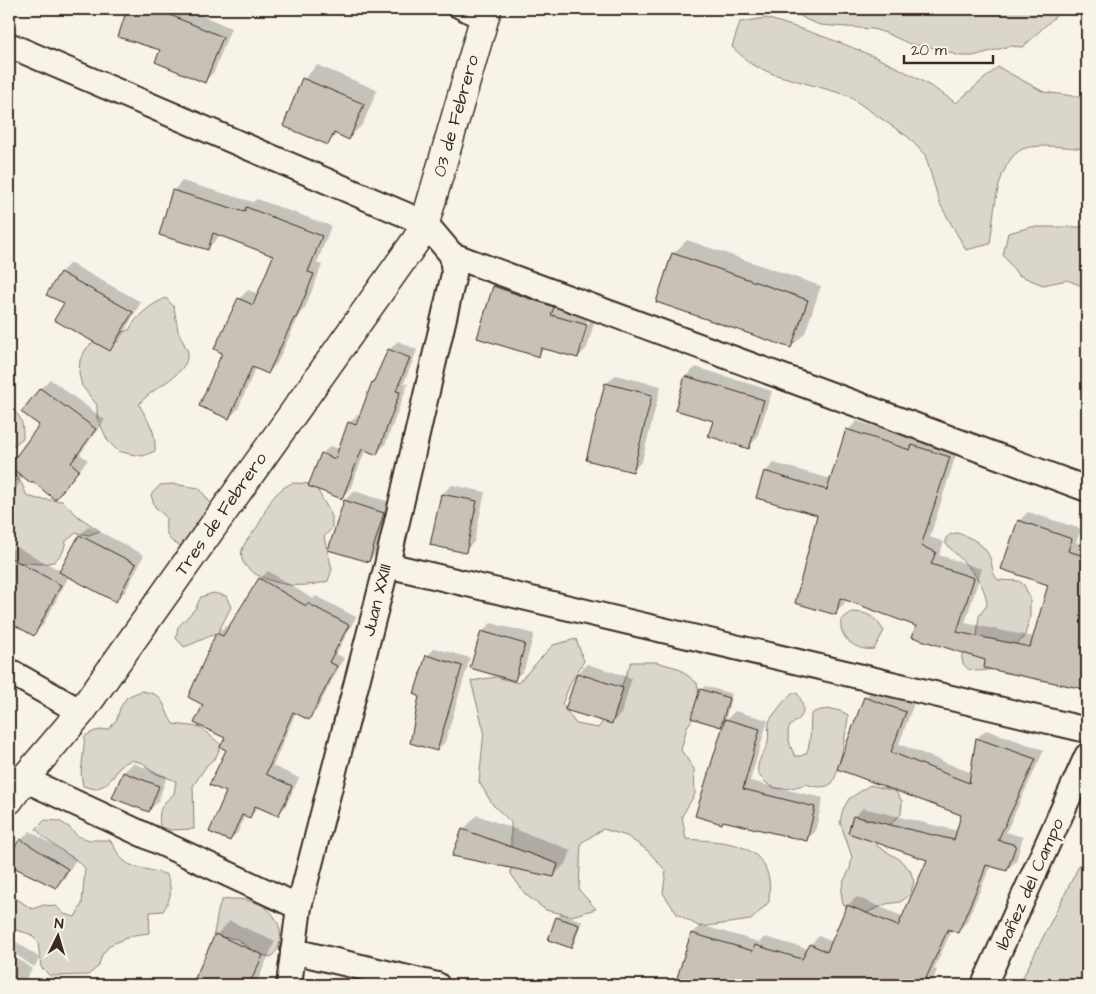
<svg xmlns="http://www.w3.org/2000/svg" width="1096" height="994" font-family="'Architects Daughter',sans-serif">
<style>
.green{fill:#dbd6cb;stroke:#8b8074}
.shadow{fill:#0003;fill-rule:evenodd}
.building{fill:#c8c1b6;stroke:#3b2a1e}
.lines{fill:none;stroke-linecap:round;stroke-linejoin:round}
.lane-casing{stroke:#3b2a1e;stroke-width:15}
.street-casing{stroke:#3b2a1e;stroke-width:28}
.secondary-casing{stroke:#3b2a1e;stroke-width:31}
.lane{stroke:#f7f3e8;stroke-width:11}
.street{stroke:#f7f3e8;stroke-width:24}
.secondary{stroke:#f7f3e8;stroke-width:28}
.labels{text-anchor:middle;dominant-baseline:central;stroke-width:5;stroke-linejoin:round;paint-order:stroke}
.street-label{font-size:18px;fill:#3b2a1e;stroke:#f7f3e8}
</style>
<rect width="100%" height="100%" fill="#f7f3e8"/>
<filter id="ink" filterUnits="userSpaceOnUse"><feTurbulence type="fractalNoise" baseFrequency=".02" numOctaves="2"/><feDisplacementMap in="SourceGraphic" scale="10" xChannelSelector="R" yChannelSelector="G"/><feConvolveMatrix kernelMatrix="1 2 1 2 8 2 1 2 1" color-interpolation-filters="sRGB"/></filter>
<g filter="url(#ink)">
<path class="green" d="M790,9H1063L1023,47L1010,46L973,56H960L936,48L910,44L886,33L873,29L820,25L807,20Z
M766,18C833,38 899,62 956,103L998,67L1044,92L1087,98V149C1072,148 1031,142 1019,151C995,168 994,217 990,244L966,250L940,204L925,155L908,137L847,95L773,74L751,64L732,47L740,22Z
M1087,223V288L1067,280L1043,285L1018,275L1003,255L1008,233L1031,227H1081Z
M166,298L174,307L178,331L188,352C187,356 187,361 185,364C176,380 151,389 139,404C148,423 156,428 155,451L143,456L130,454L118,451L108,441L97,418V405L82,386L79,374L80,360L86,349L95,340L129,330C137,315 150,305 166,298Z
M9,408C22,415 23,424 23,438L9,449Z
M9,467L22,484L27,496L38,499L62,501L79,517L100,531L89,535L76,533L66,541L63,552L54,562L42,564L9,562Z
M292,483L314,484L332,516V528L324,537L332,569L328,581C316,585 302,586 290,585C273,583 236,572 242,550C245,540 254,533 259,524C268,505 272,493 292,483Z
M173,484L199,488L215,509L192,549C171,544 164,540 166,517L155,507L151,495L160,485Z
M957,533C971,537 987,545 991,561C993,569 992,573 998,580L1019,581L1024,585L1030,598V617L1024,638L1014,645L1000,667C989,670 964,677 962,659C961,656 963,651 965,648C968,644 973,640 977,637L979,616L987,605C986,580 962,561 946,544V538L951,534Z
M213,593L226,596L231,607L218,633C206,637 196,643 184,647L176,638L178,627L195,609L201,597Z
M852,612C870,613 874,616 884,631L874,649C857,652 838,638 841,620Z
M576,639L584,661L571,682L562,704L576,724L598,728L613,708L631,662H656L678,668L697,683L701,706L687,727L681,750L694,769L695,794L682,816L686,839C717,842 761,839 769,879C770,886 769,895 769,902L751,920L700,927L677,914L663,893L666,871L648,851L627,836L603,829L581,843L579,890L596,909L571,916L546,910L526,895L511,874V822L493,805L479,782L484,731L471,681L496,677L518,683L553,645Z
M141,691C167,694 161,705 173,724L200,727L221,745L216,757L207,765L193,786L194,829L171,830L160,827C158,810 161,804 174,794L176,781L152,772L143,763L131,760L120,766L114,776L105,785L95,789L83,786L81,774L85,736L95,731L109,729L117,719L120,708L127,697Z
M792,693H797C802,700 806,711 800,718C797,721 793,723 790,726C785,733 791,749 795,756H801L807,753L810,740L811,714C822,707 838,708 848,715C848,725 838,777 832,783C826,789 813,787 806,784C790,789 776,793 763,780C759,776 757,772 758,766C759,757 766,750 768,742C769,735 768,729 769,722C770,718 788,696 792,693Z
M870,785L895,791L902,801L901,814L891,824L880,828L876,839L877,846L899,859L910,870L914,882L910,895L900,902L886,904L864,914L852,912L843,904L841,892L844,880L850,869L852,857L840,822L843,809L849,799Z
M45,820L59,821L69,827L77,836L90,840H110C114,846 118,856 124,861C135,870 154,869 167,875C172,891 172,897 163,911L150,912L149,933L134,935L110,945L102,955L98,967L88,975L50,976L41,967L38,942L30,934L9,928V894L32,909L44,905L56,906L64,914L75,917L82,904L85,868C70,853 50,846 36,829Z
M1087,850V985H1019Z
M234,899C242,899 250,900 257,903C274,909 286,930 278,948C277,951 273,954 271,957L257,954L237,939L213,936C217,924 216,912 222,900Z"/>
<path class="shadow" d="M128,9H187L231,28L214,72L204,82L162,49L120,36Z
M317,65L377,90L363,124L349,138L338,133L328,143L304,79Z
M182,181L253,202L257,199L331,226L317,263L322,265L305,308L301,312L277,363L268,373L256,367L238,409L229,418L224,352L239,299L248,290L259,294L275,255L219,234L217,239L208,248L173,191Z
M687,240L821,286L805,333L791,347L673,254Z
M70,263L141,302L119,341L110,350L61,272Z
M503,277L596,316L587,348L578,357L546,348L538,355L494,287ZM588,318L590,319L582,348H580Z
M398,341L417,350L404,383L408,384L385,445L377,453L366,449L350,489L342,497L322,454L330,446L340,449L349,423L358,414L361,415L373,383L376,379L389,350Z
M696,367L772,391L757,438L748,448L714,421L676,409L686,376Z
M615,375L661,386L642,461L633,471L606,384Z
M50,379L105,420L80,454L88,460L64,489L23,475L9,505V466L40,425L23,412L41,388Z
M857,421L918,440L922,436L958,448L930,537L944,542L939,555L982,569L965,623L1034,637L1049,584L1019,521L1028,512L1081,529L1076,542L1087,546V684L1083,688L987,659L918,625L846,598L844,604L835,613L819,515L765,472L774,463L831,479L848,430Z
M452,485L485,492L474,542L465,551L431,544L442,494Z
M354,491L393,503L378,551L369,561L345,500Z
M89,526L144,555L125,592L115,601L69,576L43,625L34,634L9,621V552L15,546L61,571L80,535Z
M268,571L313,599L316,596L356,617L336,654L344,658L316,711L308,719L296,712L273,766L299,778L285,807L278,814L259,806L250,817L245,815L238,832L230,840L226,737L205,704L217,634L225,626L230,628L260,579Z
M491,623L534,634L524,670L515,679L482,632Z
M435,648L470,658L445,742L437,750L427,656Z
M587,664L632,678L621,714L611,723L578,673Z
M705,686L732,694L725,721L735,711L768,720L750,781L823,798L815,832L806,840L724,820L722,822L726,720L720,725L701,690Z
M873,689L914,703L899,744L972,773L977,738L986,730L1044,750L1006,832L1023,837L1016,861L1007,870L991,865L966,923L957,931L952,929L934,969L937,970L931,985H696L678,980L692,933L701,925L759,942L765,937L808,949L811,944L819,936L833,942L848,905L857,897L904,917L929,860L854,817L863,808L958,831L963,815L839,769L865,698Z
M133,763L167,776L158,802L148,811L124,772Z
M477,815L571,850L567,862L553,876L454,855L464,829Z
M30,831L76,859L65,878L55,887L9,864V859L21,840Z
M561,913L582,921L575,942L570,947L557,918Z
M230,921L275,941L256,985H194L216,935Z
M9,937L40,958L34,967L9,950Z
M9,953L32,969L22,985H9Z"/>
<path class="building" d="M127,9H172L170,15L223,37L205,83L155,62L160,50L118,37Z
M302,78L364,104L349,140L334,133L328,145L283,126Z
M172,190L245,212L246,207L322,236L308,272L314,274L296,318H294L268,374L252,367L229,419L199,406L222,353L214,349L238,298L253,305L273,256L213,233L208,250L159,235Z
M672,253L808,300L791,348L656,302Z
M60,272L133,312L110,351L54,320L64,303L46,295Z
M493,286L554,307L551,315L587,325L578,358L541,348L539,357L477,338Z
M388,349L410,358L396,391L400,392L377,455L362,449L342,499L308,486L321,453L335,459L348,422L356,425L372,382L373,383Z
M685,376L764,400L749,449L708,436L713,421L675,410Z
M605,383L652,395L633,472L586,460Z
M40,388L96,429L71,463L79,470L55,500L32,481L31,483L9,466L39,425L21,412Z
M846,429L910,450L912,445L950,457L921,546L936,552L931,564L974,578L957,632L1030,647L1048,585L1001,569L1018,520L1072,539L1068,551L1087,557V672L1084,689L984,668L985,660L912,637L916,626L840,598L836,615L795,603L817,515L756,498L764,471L827,490Z
M441,494L477,501L466,553L430,545Z
M344,500L384,513L369,562L328,550Z
M79,535L136,564L116,602L59,572Z
M9,557L61,585L34,636L9,622Z
M259,578L306,606L307,603L349,625L329,662L337,666L309,720L293,712L266,774L292,786L286,801L278,816L255,806L250,818L242,815L230,841L209,832L226,792L209,785L226,750L220,747L225,738L194,723L203,705L188,697L216,633L223,636Z
M481,631L525,644L515,681L470,668Z
M426,655L462,666L437,751L410,743L419,696L414,694Z
M577,673L623,688L612,724L565,710Z
M700,689L729,698L721,727L691,718Z
M864,697L906,712L891,752L969,783L976,738L1036,759L998,840L1016,845L1007,871L986,865L982,877L958,933L948,929L923,985H693L676,981L691,933L753,951L755,945L802,959L810,944L827,952L847,905L898,926L927,860L848,833L853,816L954,840L961,815L837,769Z
M725,719L760,729L743,789L815,807L807,841L723,821L722,824L695,816Z
M123,772L159,786L149,812L112,798Z
M462,829L558,864L554,877L452,856Z
M20,839L68,869L56,888L9,865V856Z
M556,917L579,925L571,948L548,940Z
M215,934L263,955L249,985H192Z"/>
<g class="lines">
<defs>
<path id="lane" d="M452,9L482,24"/>
<path id="street" d="M9,45L425,223L452,255L454,274L387,565L299,907L289,985
M452,255L1087,489
M387,565L1087,730
M9,671L81,712
M24,779L299,907
M293,951L437,985
M984,985L1087,756"/>
<path id="secondary" d="M9,800L24,779L81,712L417,239L425,223L487,9"/>
</defs>
<use href="#lane" class="lane-casing"/>
<use href="#street" class="street-casing"/>
<use href="#secondary" class="secondary-casing"/>
<use href="#lane" class="lane"/>
<use href="#street" class="street"/>
<use href="#secondary" class="secondary"/>
</g>
</g>
<g class="labels">
<g class="street-label">
<text transform="translate(456 116) rotate(-74)">03 de Febrero</text>
<text transform="translate(221 514) rotate(-55)">Tres de Febrero</text>
<text transform="translate(377 600) rotate(-76)">Juan XXIII</text>
<text transform="translate(1030 884) rotate(-66)">Ibañez del Campo</text>
</g>
</g>
<rect width="1096" height="994" fill="none" stroke="#f7f3e8" stroke-width="30"/>
<rect x="15" y="15" width="1066" height="964" fill="none" stroke="#3b2a1e" stroke-width="2" filter="url(#ink)"/>
<g transform="translate(58 936) rotate(5)" stroke="#f7f3e8" stroke-width="4" paint-order="stroke">
<path d="M0-4L9 19L0 12L-9 19Z" fill="#3b2a1e"/>
<text y="-8" font-size="14" font-weight="bold" text-anchor="middle" fill="#3b2a1e">N</text>
</g>
<path d="M904 55v8h89v-8" fill="none" stroke="#3b2a1e" stroke-width="2.5"/>
<text x="911" y="55" font-size="15" fill="#3b2a1e" stroke="#f7f3e8" stroke-width="4" paint-order="stroke">20 m</text>
</svg>
